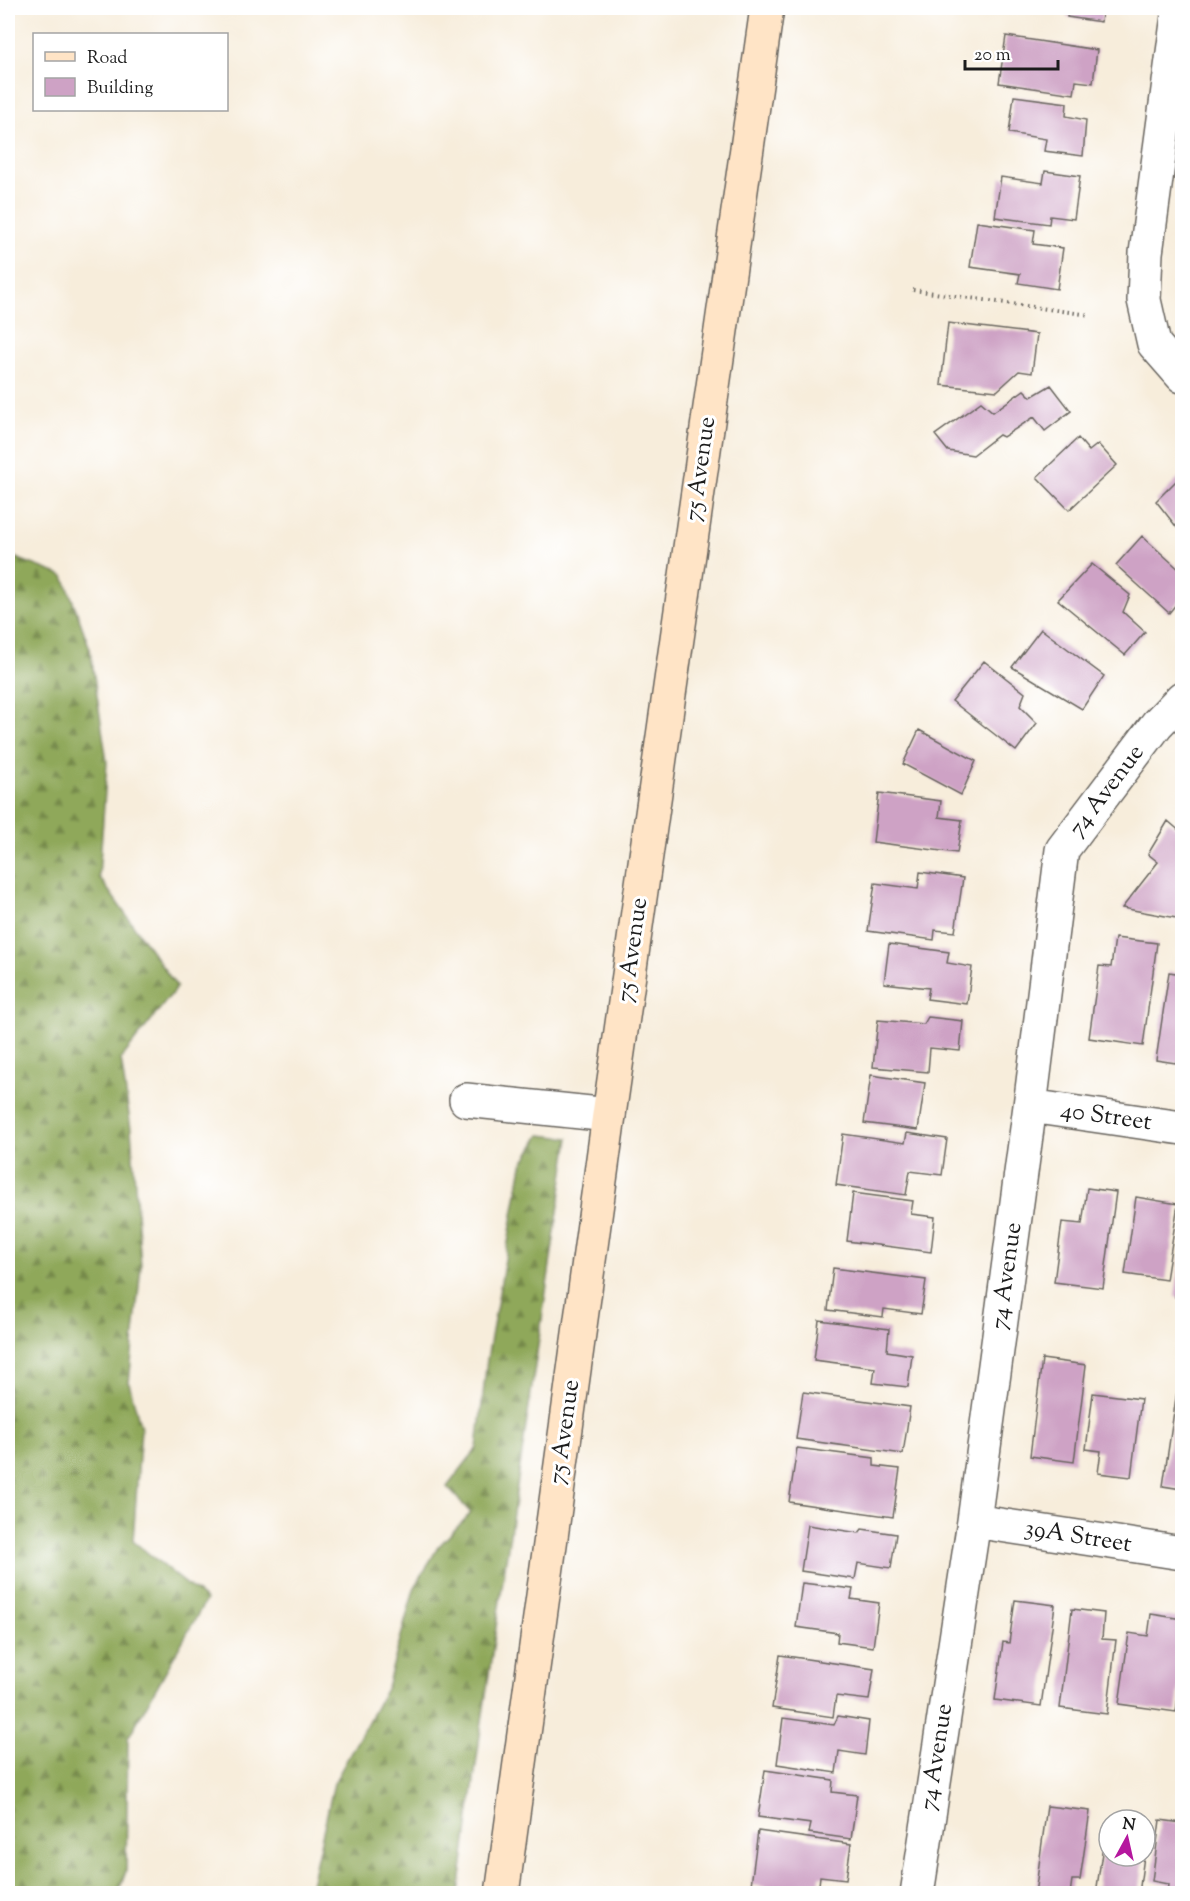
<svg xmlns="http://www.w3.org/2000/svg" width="1190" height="1901" font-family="'Sorts Mill Goudy',serif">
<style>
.forest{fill:url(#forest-firs);stroke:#56623b;stroke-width:1.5}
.building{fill:#cea2c5}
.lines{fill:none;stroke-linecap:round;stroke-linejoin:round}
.minor-casing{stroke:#69655f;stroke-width:36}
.secondary-casing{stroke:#69655f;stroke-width:36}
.path{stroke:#69655f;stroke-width:4;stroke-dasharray:1.5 4.5;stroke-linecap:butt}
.minor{stroke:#fff;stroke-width:33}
.secondary{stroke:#ffe4c6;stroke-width:33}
.labels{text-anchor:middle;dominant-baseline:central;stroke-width:6;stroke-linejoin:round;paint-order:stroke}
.street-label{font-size:24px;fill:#1c1c1c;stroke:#fff}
</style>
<defs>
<pattern id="forest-firs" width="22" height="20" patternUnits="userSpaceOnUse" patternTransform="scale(1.5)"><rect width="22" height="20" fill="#8fa85a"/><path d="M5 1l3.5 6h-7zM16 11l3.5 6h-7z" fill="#74884a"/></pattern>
</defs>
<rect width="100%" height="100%" fill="#fff"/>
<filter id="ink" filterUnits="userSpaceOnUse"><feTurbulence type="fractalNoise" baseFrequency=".0167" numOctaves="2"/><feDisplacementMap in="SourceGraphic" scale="12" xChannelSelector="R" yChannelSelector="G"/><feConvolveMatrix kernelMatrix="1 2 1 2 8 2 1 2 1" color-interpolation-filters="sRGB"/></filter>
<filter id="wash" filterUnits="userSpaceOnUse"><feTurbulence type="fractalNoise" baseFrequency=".008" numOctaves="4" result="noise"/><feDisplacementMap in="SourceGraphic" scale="24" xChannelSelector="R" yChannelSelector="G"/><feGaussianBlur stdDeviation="1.35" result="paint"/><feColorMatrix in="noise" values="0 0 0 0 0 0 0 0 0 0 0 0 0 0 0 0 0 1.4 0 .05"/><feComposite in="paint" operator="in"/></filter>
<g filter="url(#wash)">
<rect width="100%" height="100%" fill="#f7eddb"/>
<path class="forest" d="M8,555L64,576L90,649L107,762L99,877L177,987L121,1059L131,1129L141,1266L129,1383L141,1428L133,1541L206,1600L128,1738L126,1871L118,1893H8Z
M540,1135L569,1138L481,1728L459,1893H309L334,1783L387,1687L414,1589L438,1547L471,1513L447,1487L477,1448L487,1359L522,1165Z"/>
<g id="blocks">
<path class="building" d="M1068,8H1103L1101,22L1067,17Z
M1006,36L1097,50L1093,83L1076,81L1074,94L999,83Z
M1014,96L1067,103L1066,116L1086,120L1083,156L1044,151L1046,139L1009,133Z
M1045,171L1080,176L1074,219L1050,216L1049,224L995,217L1001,177L1043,183Z
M977,222L1035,230L1033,244L1063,248L1057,289L1018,283L1020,274L970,267Z
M948,323L1037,334L1032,373L1019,371L997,391L941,385Z
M1051,385L1071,411L1045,431L1034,417L1003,437L999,435L973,455L948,451L935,435L981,402L993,412L1024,390L1031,397Z
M1078,438L1089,451L1098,444L1117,465L1069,510L1037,477Z
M1182,475V534L1156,501Z
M1142,536L1182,572V597L1169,613L1116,565Z
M1092,564L1130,595L1123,612L1145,632L1125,655L1058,600Z
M1041,629L1104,676L1082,709L1012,667Z
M984,661L1025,693L1020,706L1037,723L1016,751L952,701Z
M919,730L976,761L961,795L903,764Z
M879,793L941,801L939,817L962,820L957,853L873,842Z
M1168,821L1182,833V919L1122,908L1158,862L1148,854Z
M920,872L963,878L955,932L935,930L934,940L868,931L875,883L918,889Z
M1115,938L1157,943L1143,1046L1089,1038L1099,966L1111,967Z
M889,944L949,952L947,963L972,967L967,1004L927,999L929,988L884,983Z
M1169,972L1182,974V1064L1156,1060Z
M928,1017L963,1021L960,1051L930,1048L928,1072L873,1067L878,1020L924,1024Z
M871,1075L925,1083L918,1130L864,1123Z
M907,1133L947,1139L942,1175L910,1171L906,1195L836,1185L843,1134L905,1143Z
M1087,1188L1116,1192L1103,1288L1054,1282L1062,1222L1082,1224Z
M853,1193L913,1201L911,1214L935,1217L931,1252L847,1241Z
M1136,1197L1178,1204L1166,1280L1125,1274Z
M1181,1256H1182V1298L1175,1297Z
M833,1268L926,1280L921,1314L884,1309L883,1317L828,1310Z
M819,1320L889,1329L887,1351L912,1355L908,1387L873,1383L875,1368L814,1360Z
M1042,1359L1086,1365L1074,1462L1030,1456Z
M1177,1391L1182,1392V1489L1163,1486Z
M803,1392L910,1407L903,1454L796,1439Z
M1093,1393L1141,1399L1131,1477L1098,1473L1101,1451L1086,1449Z
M797,1448L874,1458V1466L900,1469L893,1517L789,1502Z
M808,1525L859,1533L862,1529L896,1534L891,1568L858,1563L855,1579L801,1571Z
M802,1583L853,1589L851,1599L879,1603L873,1647L837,1642L838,1633L796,1627Z
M1015,1600L1055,1605L1041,1706L995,1700L1003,1642L1009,1643Z
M1072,1609L1104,1613L1102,1639L1116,1640L1107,1714L1060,1708Z
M1151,1614L1182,1619V1667L1176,1712L1119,1704L1129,1633L1148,1636Z
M780,1655L874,1669L869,1700L836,1696L833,1717L772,1708Z
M838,1716L869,1721L865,1755L839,1751L836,1773L777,1764L783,1718L834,1725Z
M765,1770L833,1780L832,1792L857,1795L851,1839L809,1833L811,1824L758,1817Z
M1047,1806L1090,1811L1080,1880H1072L1070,1894H1035Z
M1160,1820L1182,1823V1894H1167L1168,1884L1152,1881Z
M1106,1825H1109V1856H1144L1139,1894H1096Z
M758,1831L851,1844L846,1879L820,1876L818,1894L751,1885Z"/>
</g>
</g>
<g filter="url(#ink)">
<use href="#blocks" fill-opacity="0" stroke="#69655f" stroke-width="1.5"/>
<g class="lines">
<defs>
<path id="minor" d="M1179,8L1146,253L1144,300L1154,344L1182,376
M466,1100L609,1115
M1030,1106L1182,1128
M974,1521L1182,1553
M917,1894L974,1521L1030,1106L1062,850L1157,724L1182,698"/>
<path id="secondary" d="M502,1894L609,1115L767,8"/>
</defs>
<use href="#minor" class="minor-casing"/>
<use href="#secondary" class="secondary-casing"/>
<path class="path" d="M913,290L1090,315"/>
<use href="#minor" class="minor"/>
<use href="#secondary" class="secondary"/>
</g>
</g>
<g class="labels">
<g class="street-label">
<text transform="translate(701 469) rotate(-82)">75 Avenue</text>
<text transform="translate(1107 791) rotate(-53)">74 Avenue</text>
<text transform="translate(633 950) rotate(-82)">75 Avenue</text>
<text transform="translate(1106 1117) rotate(8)">40 Street</text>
<text transform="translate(1007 1276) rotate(-82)">74 Avenue</text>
<text transform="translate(565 1432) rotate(-82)">75 Avenue</text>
<text transform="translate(1078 1537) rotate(9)">39A Street</text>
<text transform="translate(937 1757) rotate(-81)">74 Avenue</text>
</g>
</g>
<rect width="1190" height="1901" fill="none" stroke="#fff" stroke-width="30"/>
<rect x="33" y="33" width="195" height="78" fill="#ffffff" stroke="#a4a4a4" stroke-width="1.5"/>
<rect x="45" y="52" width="30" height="9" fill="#ffe4c6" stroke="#a4a4a4" stroke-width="1.5"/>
<text x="87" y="63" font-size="18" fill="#1c1c1c">Road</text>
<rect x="45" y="78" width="30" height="18" fill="#cea2c5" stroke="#a4a4a4" stroke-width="1.5"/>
<text x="87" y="93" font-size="18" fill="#1c1c1c">Building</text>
<g transform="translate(1127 1838) rotate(8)"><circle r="28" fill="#ffffff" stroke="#a4a4a4" stroke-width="1.5"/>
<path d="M0-4.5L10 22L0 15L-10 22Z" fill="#b5179e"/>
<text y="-9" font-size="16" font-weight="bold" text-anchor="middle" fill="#1c1c1c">N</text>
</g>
<path d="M965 60v9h93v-9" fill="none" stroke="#1c1c1c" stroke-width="3"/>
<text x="974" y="60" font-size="18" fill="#1c1c1c" stroke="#ffffff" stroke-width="4.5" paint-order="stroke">20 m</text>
</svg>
